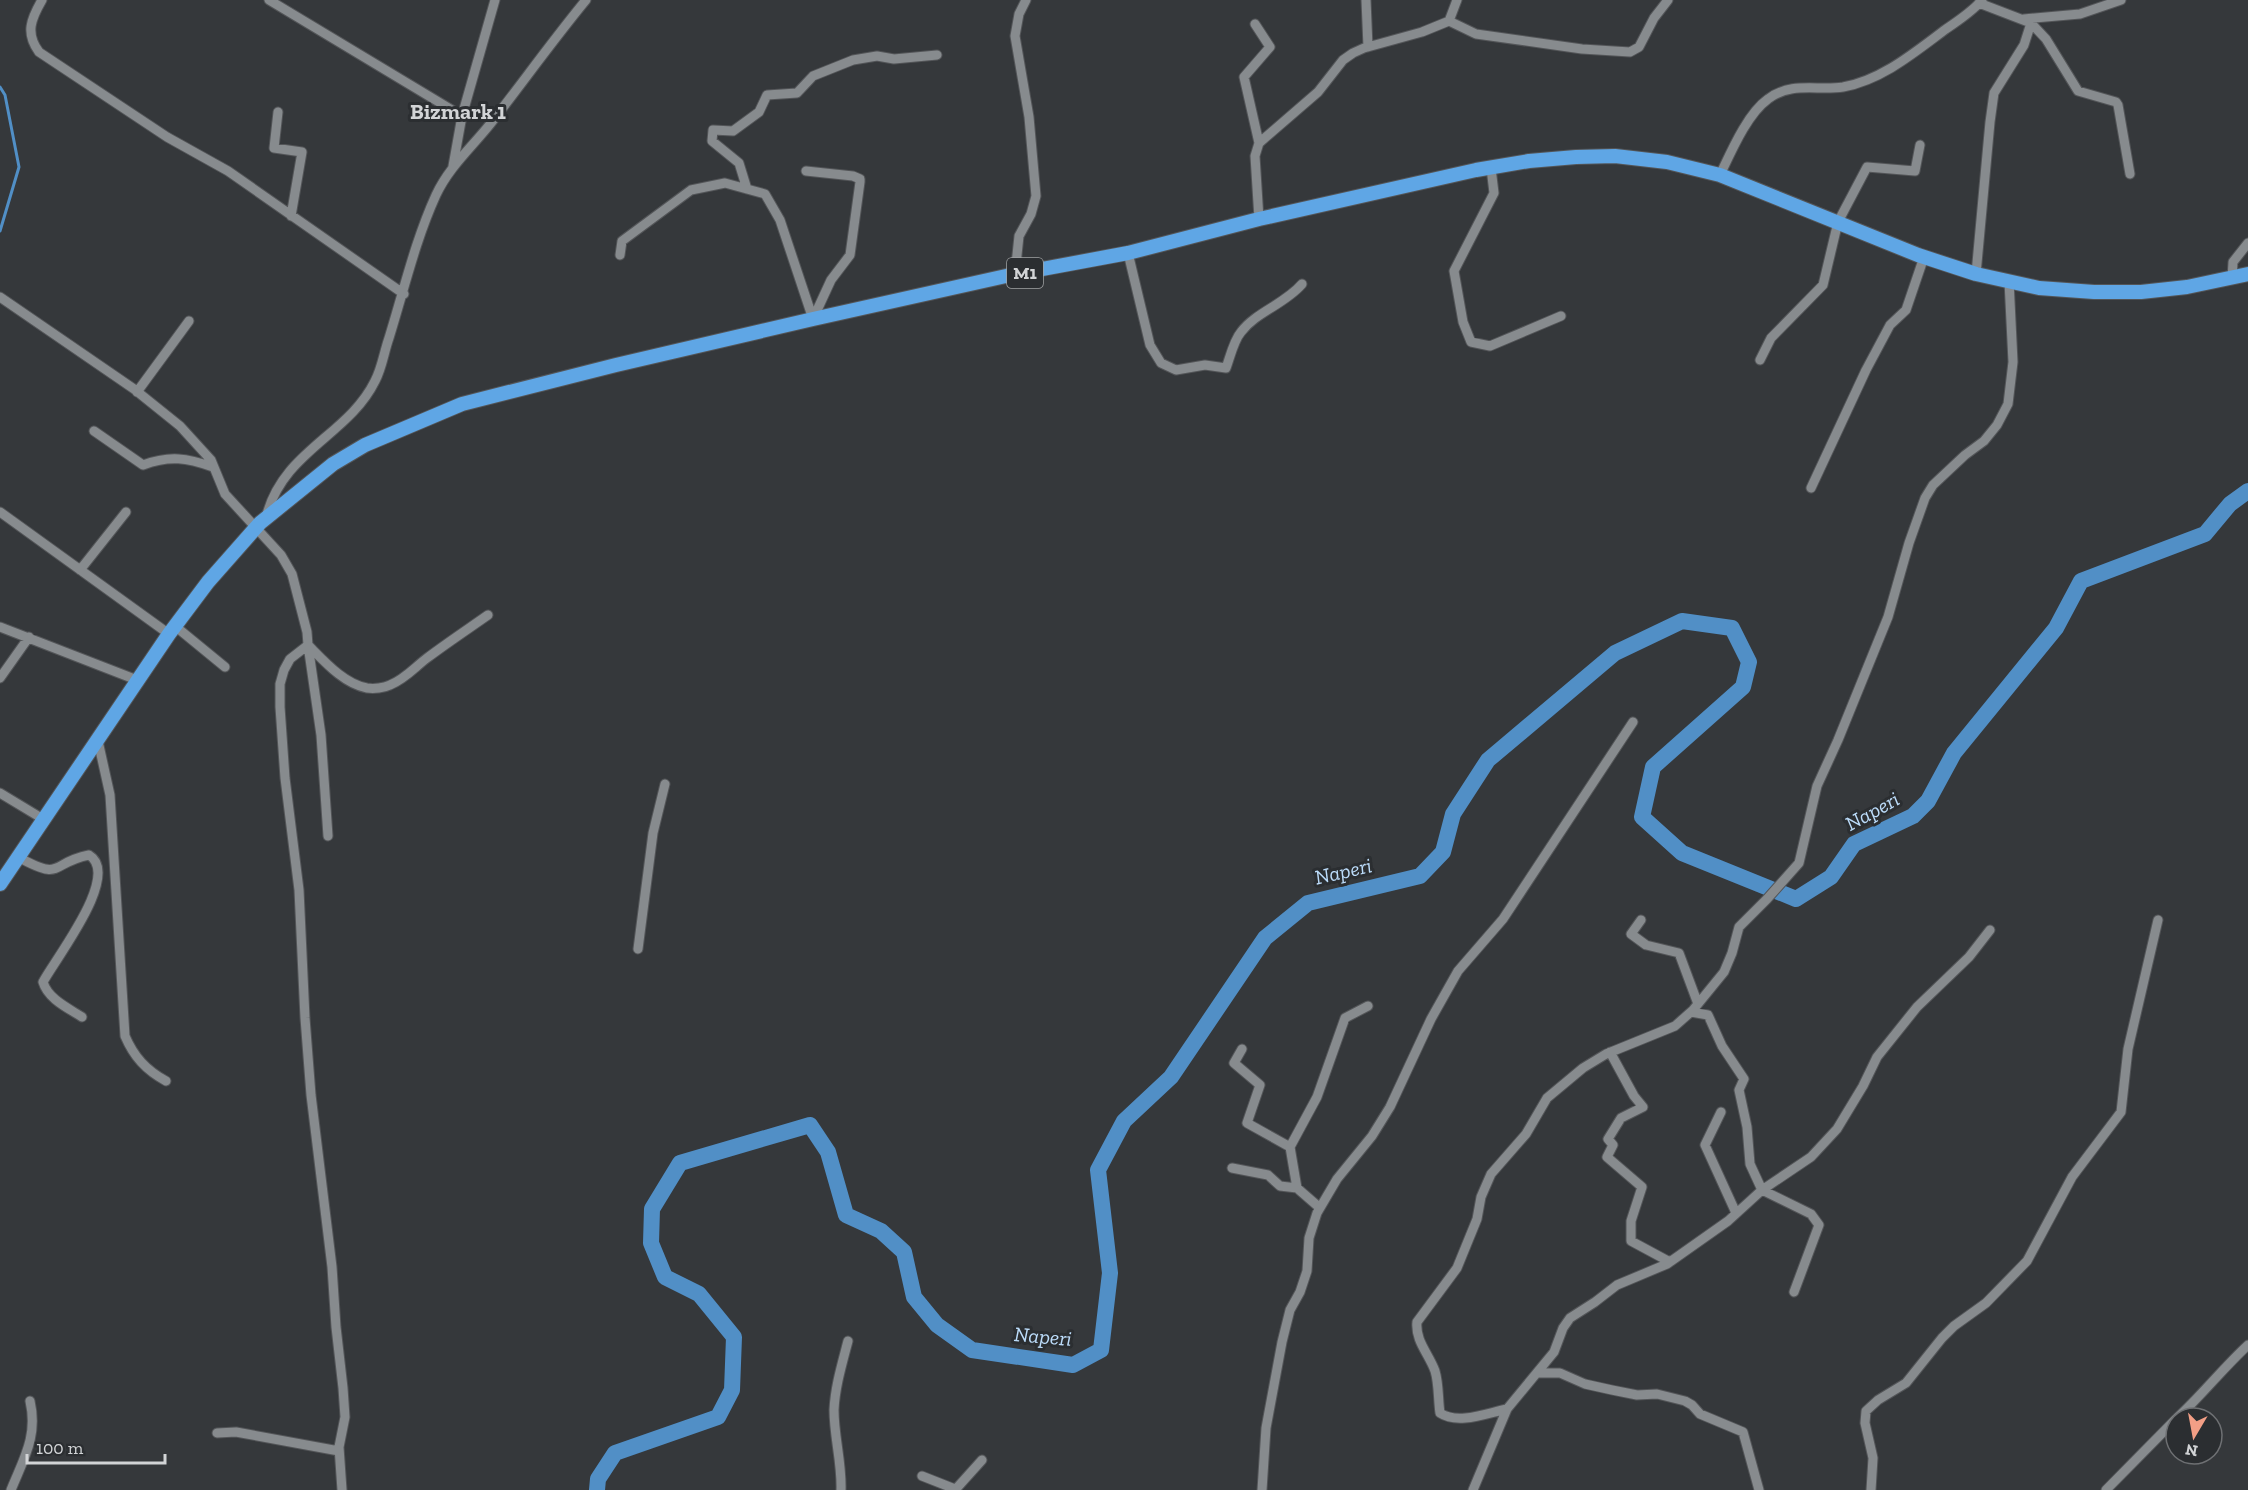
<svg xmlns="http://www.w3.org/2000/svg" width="2248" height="1490" font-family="'Zilla Slab',serif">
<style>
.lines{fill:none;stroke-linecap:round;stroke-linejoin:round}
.stream{stroke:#518fc6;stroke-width:3}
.river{stroke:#518fc6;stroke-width:16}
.minor-casing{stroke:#535558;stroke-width:11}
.highway-casing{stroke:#535558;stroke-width:16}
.minor{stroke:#878b8e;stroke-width:9}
.highway{stroke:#5fa6e5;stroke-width:14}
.labels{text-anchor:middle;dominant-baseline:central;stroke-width:6;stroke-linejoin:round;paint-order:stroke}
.shield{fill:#2b2e31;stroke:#a0a2a4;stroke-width:1.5}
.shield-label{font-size:18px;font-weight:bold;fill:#d2d4d6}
.water-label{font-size:21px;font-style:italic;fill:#bcdcfa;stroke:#2b2e31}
.quarter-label{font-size:22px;font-weight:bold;fill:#d2d4d6;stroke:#2b2e31}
</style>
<rect width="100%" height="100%" fill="#35383b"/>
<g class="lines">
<path class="stream" d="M0,87L5,95L19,167L0,231"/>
<path class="river" d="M597,1490L598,1479L615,1453L718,1417L732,1390L734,1337L699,1294L665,1277L651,1243L652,1209L680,1163L810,1125L828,1152L846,1215L881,1231L904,1252L914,1297L937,1325L972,1350L1073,1365L1101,1350L1110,1273L1098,1170L1124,1121L1171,1077L1265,938L1308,903L1420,876L1443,852L1453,814L1488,760L1615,653L1682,621L1732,628L1749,662L1743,687L1653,767L1642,817L1682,853L1796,899L1831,877L1854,844L1913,816L1928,801L1954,753L2056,628L2081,581L2205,534L2230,504L2248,491"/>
<defs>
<path id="minor" d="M42,0C31,19 25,33 39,52L167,137L228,171L404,294
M269,0L462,116
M1366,0L1368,47
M1979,3L2031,23L2046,39L2078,91L2116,102L2118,105L2130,174
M2024,19L2080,14L2121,0
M1449,21L1476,34L1582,49L1630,52L1639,47L1654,18L1668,0
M1255,24L1270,47L1244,77L1259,143
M278,112L274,148L302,152L291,216
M453,166L462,116L495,0
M1491,168L1494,193L1454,271L1463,322L1471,342L1490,346L1561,316
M806,171L853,176L860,179V182L850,255L831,280L813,319
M1720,175C1731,152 1747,114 1768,99C1792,81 1817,91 1843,87C1882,80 1915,52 1946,29C1958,21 1973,11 1982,0
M747,189L739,163L712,141L713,130L733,131L759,112L767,95L797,93L813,76L853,60L877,56L894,59L937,55
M1259,219L1255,156L1259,143L1318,92L1343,60L1353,53L1364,48L1422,32L1449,21L1457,0
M1128,253L1150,345L1161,363L1176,370L1205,365L1226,368C1230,357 1234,340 1241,332C1256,312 1285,304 1302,284
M620,255L622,241L691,190L725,183L765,194L780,220L813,319
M1015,274L1019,236L1031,214L1036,196L1029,117L1015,36L1019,14L1026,0
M1976,274L1990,122L1994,93L2024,45L2031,23
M2232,279L2233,262L2248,243
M0,297L134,389L180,426L211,460L225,494L281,555L292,574L307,632L308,645L290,659L284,670L280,684V707L285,778L299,890L305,1018L311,1095L332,1267L336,1327L343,1388L345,1417L339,1447L342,1490
M1760,360L1771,338L1823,285L1838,222L1867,167L1915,171L1920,145
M137,392L189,321
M94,431L143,465C170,455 187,458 213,467
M1811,488L1866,370L1890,325L1906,310L1924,257
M0,512L169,634
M266,518C282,451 348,436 375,381C382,368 384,352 389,338C404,290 415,241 436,195C449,167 472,147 491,123C523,82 553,40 586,0
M80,570L126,512
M175,626L225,667
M0,627L137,680
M308,645C324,661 344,684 367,688C374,689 384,688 390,685C405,679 415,667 427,658C447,643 468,629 488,615
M308,645L321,735L328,836
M0,678L29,637
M98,741L110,795L125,1036C134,1057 146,1070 166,1081
M0,793L43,819
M18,857C64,882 49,863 89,855C122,875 55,959 43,982C48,999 68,1008 82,1017
M1641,920L1631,934L1646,945L1679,953L1698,1004
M638,949L653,833L665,784
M1691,1012L1708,1015L1722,1046L1744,1079L1739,1090L1747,1127L1750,1164L1762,1190L1811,1214L1819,1225L1794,1292
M1242,1049L1234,1063L1260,1085L1247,1123L1290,1147
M1610,1052L1634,1096L1643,1107L1621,1118L1608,1139L1613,1145L1607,1157L1642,1187L1631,1221V1241L1670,1262
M1721,1112L1705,1145L1736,1213
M1232,1168L1268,1175L1280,1186L1297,1188
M1320,1208L1297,1188L1290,1147L1317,1097L1345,1018L1368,1006
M1539,1373H1560L1585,1384L1612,1390L1637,1395L1657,1394L1685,1401L1692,1405L1700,1414L1743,1432L1759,1490
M1507,1409C1487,1413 1458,1425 1440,1413C1438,1400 1439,1384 1435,1371C1429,1354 1415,1341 1417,1322L1457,1268L1477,1219L1481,1197L1491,1174L1526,1134L1547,1098L1583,1068L1606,1054L1675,1026L1693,1010L1724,972L1732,953L1739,927L1767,899L1799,863L1817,786L1838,740L1888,617L1909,543L1925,498L1933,485L1965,455L1984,441L1997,425L2008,404L2013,362L2009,281
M2177,1418C2202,1395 2223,1368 2248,1345
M217,1433L236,1432L339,1451
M922,1476L955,1489
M11,1490C24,1458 38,1436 30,1401
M841,1490C842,1463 834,1437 834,1410C835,1387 842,1364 848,1341
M955,1490L982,1460
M1262,1490L1266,1428L1282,1342L1290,1310L1300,1292L1307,1271L1309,1238L1317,1213L1337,1179L1372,1136L1390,1107L1431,1019L1458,971L1503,919L1633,722
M1473,1490L1507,1409L1554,1352L1563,1328L1570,1318L1595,1302L1617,1285L1667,1264L1728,1221L1762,1190L1811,1157L1837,1129L1863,1086L1877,1057L1917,1007L1969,957L1990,930
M1871,1490L1873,1458L1865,1423L1866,1411L1878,1400L1906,1383L1942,1338L1954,1326L1986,1303L2027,1261L2072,1177L2121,1112L2128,1049L2158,920
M2106,1490L2176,1419"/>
<path id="highway" d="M0,884L169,634L208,582L260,523L333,464L365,445L462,404L616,365L813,319L1015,274L1128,253L1259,219L1476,170L1529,161L1576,157L1615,156L1667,162L1720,175L1918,255L1976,274L2039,288L2094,292H2141L2187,287L2248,274"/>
</defs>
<use href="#minor" class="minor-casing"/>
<use href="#highway" class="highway-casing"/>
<use href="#minor" class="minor"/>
<use href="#highway" class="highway"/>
</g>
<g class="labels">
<rect class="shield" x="1007" y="258" width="36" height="30" rx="4.5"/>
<g class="shield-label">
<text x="1025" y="273">M1</text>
</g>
<g class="water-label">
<text transform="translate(1872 811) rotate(-29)">Naperi</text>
<text transform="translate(1343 871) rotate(-13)">Naperi</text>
<text transform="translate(1043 1336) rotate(5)">Naperi</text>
</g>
<g class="quarter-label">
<text x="458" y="111">Bizmark 1</text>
</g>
</g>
<g transform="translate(2194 1436) rotate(190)"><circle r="28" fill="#2b2e31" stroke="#6e7073" stroke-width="1.5"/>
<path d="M0-4.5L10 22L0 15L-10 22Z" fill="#f39f86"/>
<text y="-9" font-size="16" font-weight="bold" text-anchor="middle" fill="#d2d4d6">N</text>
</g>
<path d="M27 1454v9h138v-9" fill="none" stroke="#d2d4d6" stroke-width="3"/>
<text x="36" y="1454" font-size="18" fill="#d2d4d6" stroke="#2b2e31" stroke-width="4.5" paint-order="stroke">100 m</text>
</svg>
